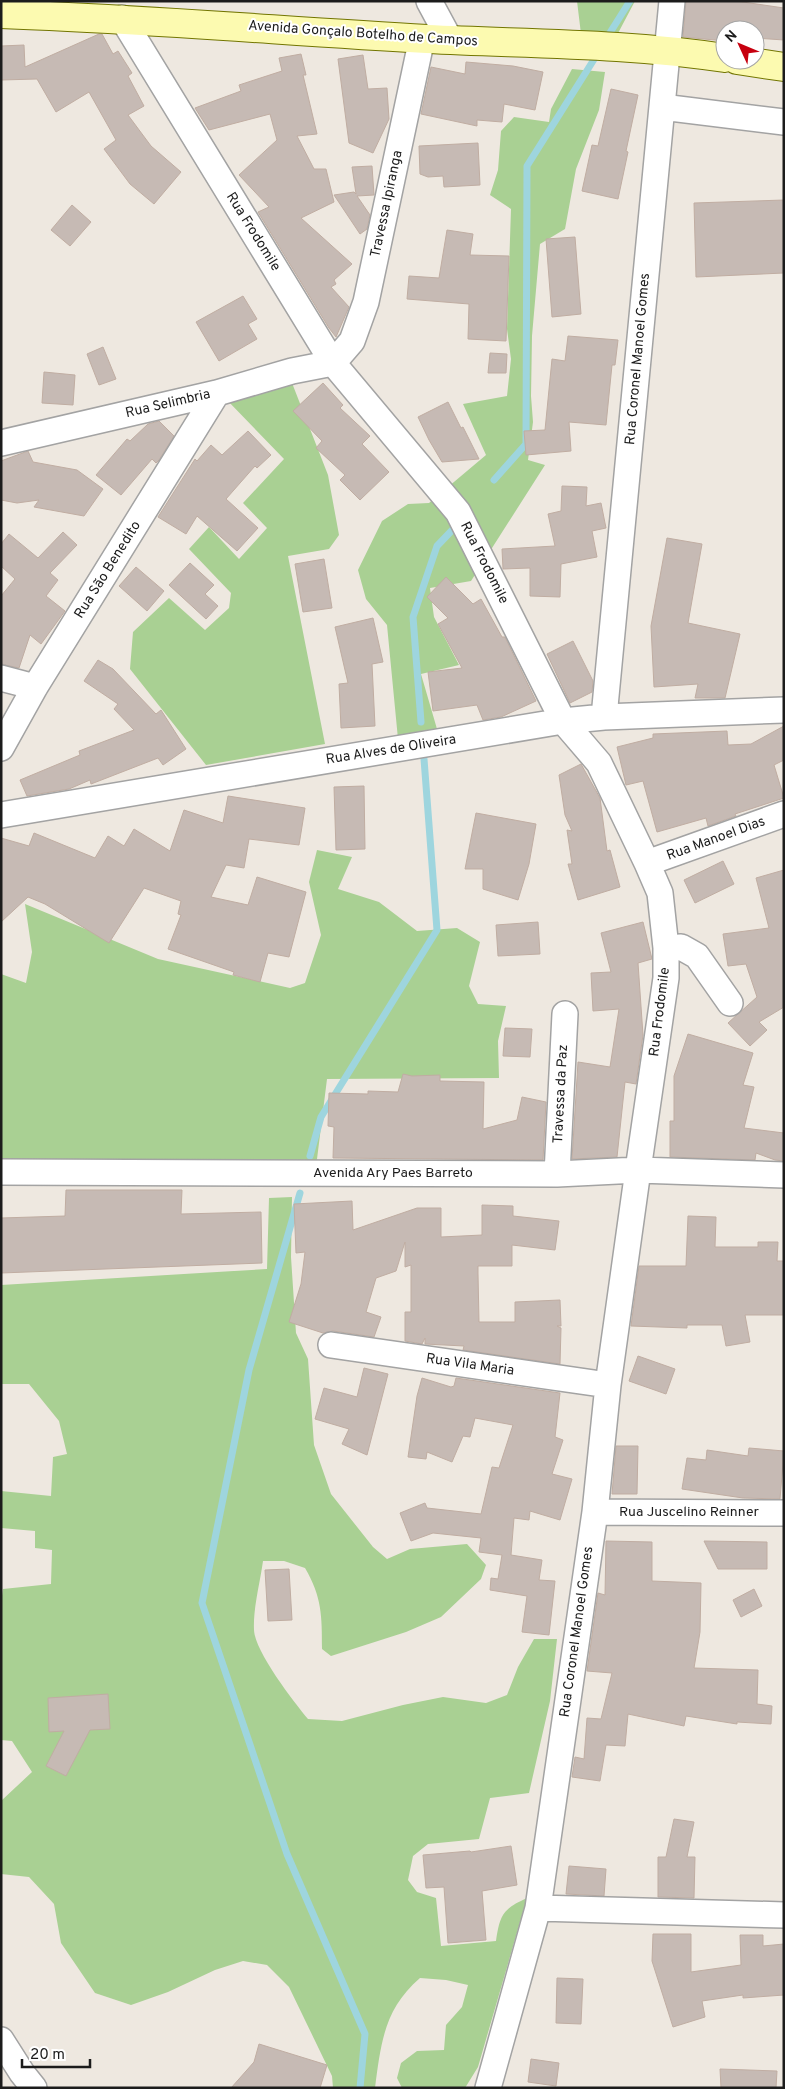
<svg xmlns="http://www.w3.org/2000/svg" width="785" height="2089" font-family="Overpass,sans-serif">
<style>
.forest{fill:#a9d093}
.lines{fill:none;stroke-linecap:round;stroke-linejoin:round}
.stream{stroke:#9ed5de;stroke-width:7}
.building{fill:#c6bab4;stroke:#c0ada2}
.street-casing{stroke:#a3a3a3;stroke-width:28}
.secondary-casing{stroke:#727500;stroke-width:30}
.street{stroke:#fff;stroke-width:25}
.secondary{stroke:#fcfab0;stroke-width:28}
.labels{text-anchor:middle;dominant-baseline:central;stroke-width:4;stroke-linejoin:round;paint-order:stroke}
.street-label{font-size:14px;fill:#1c1c1c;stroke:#fff}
</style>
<rect width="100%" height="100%" fill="#eee8e0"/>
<path class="forest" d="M577,1H635L616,37L581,34Z
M572,69L605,72L599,110L576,169L565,229L540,244L532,336L531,396L533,422L528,460L545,465L471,581L430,588L434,617L459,665L421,674L437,729L398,739L387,625L366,599L358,570L382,521L408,504L429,503L486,455L463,404L507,396L511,359L507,329L511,209L490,195L498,170L501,131L514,117L549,122L551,109Z
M292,383L328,475L339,535L329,549L288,556L325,744L206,765L130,669L133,632L169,598L205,630L229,608L231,593L189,549L209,527L239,559L267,528L243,503L284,459L226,399Z
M317,850L352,857L338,889L379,902L417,931L457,928L480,942L469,986L478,1004L506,1006L498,1041L499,1078L327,1079L316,1167L1,1164V974L26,983L32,952L25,904L158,959L290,988L305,983L321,935L309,882Z
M292,1197L291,1257L296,1333L308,1359L314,1445L331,1494L373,1547L387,1559L410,1549L467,1544L486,1565L481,1579L441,1617L406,1632L331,1656L322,1649C322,1616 322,1597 305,1568L284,1561H263C260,1583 253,1608 254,1630C255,1652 294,1702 308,1719L342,1721L403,1705L443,1697L486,1703L507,1695L518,1667L534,1639H557L550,1701L529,1793L490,1798L479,1839L428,1844L413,1856L408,1880L417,1892L436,1898L441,1946L496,1941C500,1914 503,1909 527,1898L478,2067L465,2088H402L397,2078L401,2063L417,2051L444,2050L446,2025L462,2007L468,1985L446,1980L420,1978C384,2009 381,2043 375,2088H333L332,2076L289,1987L267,1965L243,1961L215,1970L168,1992L131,2005L95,1993L61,1943L54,1904L29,1877L1,1874V1801L32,1772L12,1741L1,1740V1602L3,1589L51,1584L52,1550L35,1548V1531L1,1528V1491L51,1496L53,1457L67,1454L59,1421L29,1384H1V1285L267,1269L269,1198Z"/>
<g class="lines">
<path class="stream" d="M606,39L630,1
M494,480L526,444L527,166L598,53
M421,722L413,617L437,546L459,523
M310,1156L321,1117L437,930L424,759
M300,1193L249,1370L202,1603L287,1854L365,2034L360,2088"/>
</g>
<path class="building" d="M686,1H736L784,8V40L755,38V30H725V41L683,37Z
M99,34H102L113,54L118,51L132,73L128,76L144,106L128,115L151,146L181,172L154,204L130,184L104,149L116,140L89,92L56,112L37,79L1,80V46L24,45L25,67Z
M301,54L306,75H303L317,134L297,136L314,169H326L334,202L301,218L352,264L334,280L336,284L331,287L349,307L336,337L329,328L258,212L269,207L239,175L277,140L270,114L209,130L195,108L241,91L239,85L282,71L279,58Z
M363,55L368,89L387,88L389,119L373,153L349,143L338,59Z
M466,62L513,66L543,72L535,110L504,104L502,122L477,120V126L421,114L431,67L465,74Z
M611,89L638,95L626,151L628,152L618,199L582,191L592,145L598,146Z
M478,143L480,185L444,187L443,176L428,177L420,174L419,146Z
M372,166L374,195L357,196L370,215L367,229L360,234L334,195L354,192L356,194L352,167Z
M784,200V273L696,277L694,203Z
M72,205L91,222L70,246L51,230Z
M447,230L473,234L470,255L509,256L506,341L468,339L469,304L407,299L409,276L439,278Z
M575,237L581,314L552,317L546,239Z
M243,296L257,319L248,324L257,339L219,361L196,322Z
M568,336L618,340L615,365H612L606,425L569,422L571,451L526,455L524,431L545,430L552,359L565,361Z
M103,347L116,379L99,385L87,354Z
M490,353L507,354L506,373H488Z
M44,372L75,375L73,405L42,403Z
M323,383L343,405L340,408L370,436L362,444L389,472L360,500L340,480L345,475L316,448L322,441L293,411Z
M448,402L461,428L463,427L479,459L442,462L429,440L418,417Z
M159,421L174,436L159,460L156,463L152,459L121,495L96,475L127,439L130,441L148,424Z
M248,431L271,455L257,468L255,466L226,499L258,528L237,551L197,516L186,534L158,517L195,459L197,461L211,445L222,455Z
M28,451L33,462L77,470L103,489L84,516L34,507L39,500L17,503L1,500V461Z
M562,486L587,487L586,506L601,503L606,528L592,531L597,557L561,564L560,597L530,596V568L503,569L502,549L555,546L548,514L561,511Z
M63,532L77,545L50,573L58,580L46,596L65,611L41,644L30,635L19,668L1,664V596L15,579L1,566V544L9,534L38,558Z
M667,538L702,544L688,623L740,634L725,698H695L698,684L654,687L651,626Z
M324,559L332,608L303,612L295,564Z
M190,563L214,585L205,594L218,606L206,619L169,585Z
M136,567L164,591L147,611L119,586Z
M446,577L473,604L481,599L502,637H505L536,701L501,717L483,720L477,705L433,711L428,672L462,668L438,624L448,618L427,597Z
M373,618L383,662L372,664L375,726L341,728L339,684L348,683L335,627Z
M573,641L593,681L592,692L570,703L547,654Z
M98,660L113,669L156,714L161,710L186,749L163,765L158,758L91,784L90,780L69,789L27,796L20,780L80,755L79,751L134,730L114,709L118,704L84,681Z
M784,726V760L774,765L784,798L735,814L736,816L708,826L706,818L657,832L643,781L626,785L617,747L653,738V734L727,731L728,745L751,744Z
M581,764L600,798L607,851L610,850L620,887L578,900L568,864H572L567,830L572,831L565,815L559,775Z
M364,786L365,849L336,850L334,787Z
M228,796L305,808L299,845L249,839L244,868L226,865L211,897L248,905L257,877L306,892L289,957L268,953L260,982L233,975L234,972L168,949L181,915L178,914L181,901L144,888L109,943L45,904L28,897L1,922V838L29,846L34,833L95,858L108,836L124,846L134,829L170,851L184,810L223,823Z
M476,813L536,824L529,864L518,900L483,889V869H465Z
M723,861L734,884L695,903L684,880Z
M784,870V1007L759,1022L767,1030L750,1046L728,1023L757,997L746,964L728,966L723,934L769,928L756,878Z
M538,922L540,954L498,956L496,925Z
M643,922L652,959L638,963L643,1035L636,1084L625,1082L617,1157L572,1159L578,1062L610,1067L619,1009L593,1011L591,973L611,972L601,933Z
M505,1028L532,1029L530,1057L503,1056Z
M688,1034L753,1053L743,1085L754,1087L744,1128L784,1133V1161L775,1160L756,1153L755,1160L670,1157V1121H674V1076Z
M403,1074L412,1076L440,1075V1081L484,1082L483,1129L517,1120L522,1097L546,1102L543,1160L333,1158L334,1127L328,1126L329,1093L368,1094V1091L398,1092Z
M66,1190H182L181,1214L261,1212L262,1263L1,1273V1218L65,1216Z
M352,1201L353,1230L417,1208H441V1237L482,1235V1205L513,1206V1216L559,1221L555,1250L512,1245V1266H478V1274L479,1322H515V1302L560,1300L561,1326H557L561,1328L560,1364L463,1350L464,1346L425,1344V1338L422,1344L405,1341V1312H411V1265L405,1267V1242L396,1271L376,1278L366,1312L381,1317L374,1337L333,1331L323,1333L289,1322L301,1284L305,1252L296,1253L294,1204Z
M688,1216L716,1217L715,1247H758V1242H778L777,1261H784V1315H745L750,1342L726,1346L722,1325H687V1328L631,1326L639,1266H686Z
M638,1356L675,1369L666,1394L629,1381Z
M364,1368L388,1374L367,1455L342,1444L349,1429L315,1419L324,1388L357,1397Z
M422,1378L451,1387L454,1386L456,1378L560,1393L555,1437L563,1440L552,1474L572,1479L560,1520L530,1511L529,1520L514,1518L511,1555L542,1560L539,1580L555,1581L549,1635L522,1632L527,1596L490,1590L491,1578L498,1579L502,1555L479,1552L481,1538L433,1533L411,1541L400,1513L425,1503L427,1508L481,1514L492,1467L499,1468L513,1425L475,1418L470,1437L463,1436L452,1462L427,1452L426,1459L408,1457L417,1396Z
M616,1446H638L637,1494H612Z
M749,1448L784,1451L780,1499L743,1498L682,1489L687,1458L706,1460L707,1450L748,1456Z
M606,1541L652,1542V1581L701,1583L700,1632L694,1668L758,1670L757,1704L772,1706L771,1724L737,1722V1724L686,1716L684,1726L628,1714L625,1746L606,1745L600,1781L572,1777L575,1757L584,1759L587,1718L601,1719L612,1673L587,1671L598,1593L605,1595Z
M704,1541L767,1542V1569H718Z
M289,1569L292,1620L268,1621L265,1570Z
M754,1589L762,1606L741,1617L733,1600Z
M108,1694L110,1729L90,1730L66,1776L46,1766L64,1731L49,1732L48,1698Z
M674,1819L694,1822L687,1857H695L694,1898L658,1897V1857H666Z
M511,1846L517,1885L482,1891L486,1940L448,1943L444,1887L426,1888L423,1855L470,1851L471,1852Z
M569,1866L606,1869L604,1896L566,1894Z
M653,1934H691V1972L741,1965L740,1935H763V1946L784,1944V1995L743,1998V1995L702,2001L705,2017L673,2027L652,1961Z
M557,1978L583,1979L581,2024L556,2023Z
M259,2044L327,2065L320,2088H231L254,2062Z
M531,2059L559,2063L556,2086L528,2082Z
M720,2069L777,2071L776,2088H721Z"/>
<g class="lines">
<defs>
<path id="street" d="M429,1L450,40
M122,18L333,363L458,512L563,721L599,763L647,863L660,893L666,948V978L638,1170L608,1385L595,1512L538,1908L488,2088
M662,107L784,122
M1,443L217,393L292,371L333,363L352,341L366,302L422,38
M1,678L35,687
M604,717L672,1
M1,748L35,687L217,393
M1,815L563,721L604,717L784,710
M647,863L784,814
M666,948L681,947L697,956L730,1003
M1,1172L557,1174L638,1170L784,1175
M557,1174L565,1014
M331,1345L608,1385
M595,1512L784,1513
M538,1908L784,1915
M1,2040L22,2073L34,2088"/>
<path id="secondary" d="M1,14C144,19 285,31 427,39C527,44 627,43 725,58
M737,60L784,67"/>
</defs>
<use href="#street" class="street-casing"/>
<use href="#secondary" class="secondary-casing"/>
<use href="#street" class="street"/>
<use href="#secondary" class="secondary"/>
</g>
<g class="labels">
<g class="street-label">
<text transform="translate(363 34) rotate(4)">Avenida Gonçalo Botelho de Campos</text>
<text transform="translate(387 204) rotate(-78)">Travessa Ipiranga</text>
<text transform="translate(253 232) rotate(58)">Rua Frodomile</text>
<text transform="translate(638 359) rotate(-85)">Rua Coronel Manoel Gomes</text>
<text transform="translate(168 404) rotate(-13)">Rua Selimbria</text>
<text transform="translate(484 563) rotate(63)">Rua Frodomile</text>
<text transform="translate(108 570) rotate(-58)">Rua São Benedito</text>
<text transform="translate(391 750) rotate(-9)">Rua Alves de Oliveira</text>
<text transform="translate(716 839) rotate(-20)">Rua Manoel Dias</text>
<text transform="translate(660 1012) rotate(-83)">Rua Frodomile</text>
<text transform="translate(561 1094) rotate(-87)">Travessa da Paz</text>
<text x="393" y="1173">Avenida Ary Paes Barreto</text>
<text transform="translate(470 1365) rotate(8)">Rua Vila Maria</text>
<text x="689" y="1512">Rua Juscelino Reinner</text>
<text transform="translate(577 1632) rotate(-82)">Rua Coronel Manoel Gomes</text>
</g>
</g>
<rect width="785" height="2089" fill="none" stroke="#1c1c1c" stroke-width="5"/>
<g transform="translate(740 45) rotate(314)"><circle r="24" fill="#ffffff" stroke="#a4a4a4"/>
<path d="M0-4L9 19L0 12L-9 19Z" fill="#c7000f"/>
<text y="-8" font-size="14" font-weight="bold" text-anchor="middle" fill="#1c1c1c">N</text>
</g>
<path d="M22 2059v8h68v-8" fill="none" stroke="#1c1c1c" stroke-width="2.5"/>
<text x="30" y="2059" font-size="15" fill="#1c1c1c" stroke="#ffffff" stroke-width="4" paint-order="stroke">20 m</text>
</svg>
